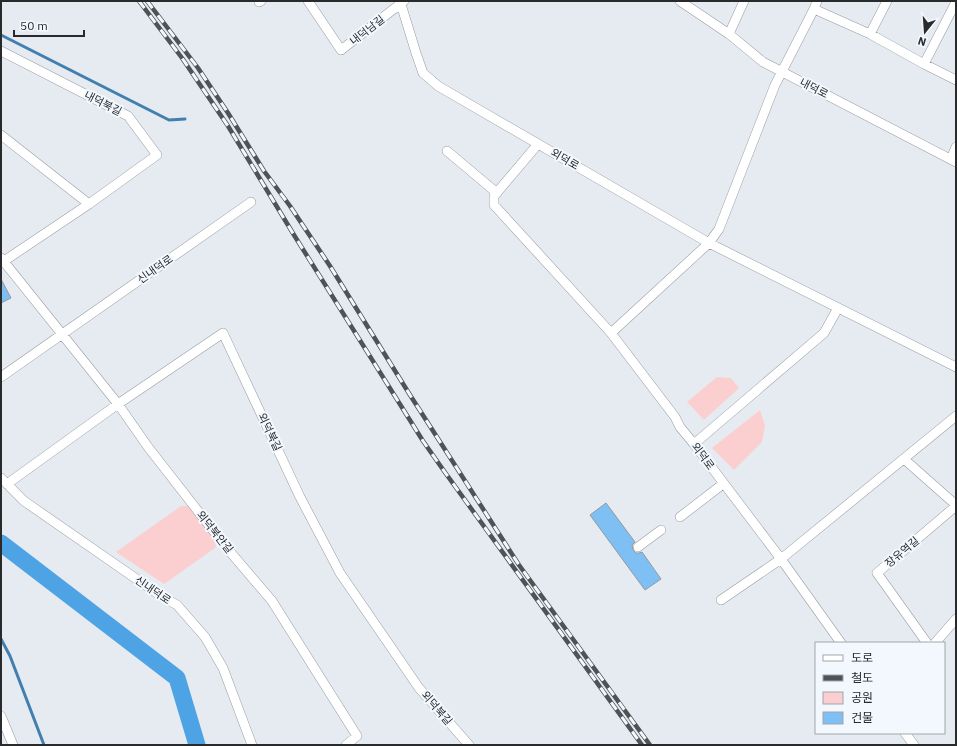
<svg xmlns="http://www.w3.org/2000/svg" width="957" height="746" font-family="'IBM Plex Sans','Noto Sans KR',sans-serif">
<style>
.green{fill:#fbcfcf}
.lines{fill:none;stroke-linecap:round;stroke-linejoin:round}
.stream{stroke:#437fae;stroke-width:3}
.river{stroke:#4ea3e5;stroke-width:17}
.building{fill:#7ebff4;stroke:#94999e}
.minor-casing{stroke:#969ca0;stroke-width:10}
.minor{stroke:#fff;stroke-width:9}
.rail-casing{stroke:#505355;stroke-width:4.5}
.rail{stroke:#f2f8fe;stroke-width:3;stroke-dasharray:9;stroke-linecap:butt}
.labels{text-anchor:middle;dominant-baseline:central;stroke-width:4;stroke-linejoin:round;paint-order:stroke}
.street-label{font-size:11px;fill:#282a2c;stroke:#f2f8fe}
</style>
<rect width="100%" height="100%" fill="#e5ebf0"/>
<path class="green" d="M717,377L731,378L739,388L704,420L687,402Z
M760,410L765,426L762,442L734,470L712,448Z
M181,506H190L217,541L215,548L164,584L116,552Z"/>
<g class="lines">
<path class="stream" d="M1,35L169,120L185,119
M1,639L10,656L44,745"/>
<path class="river" d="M1,543L177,678L197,745"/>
</g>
<path class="building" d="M1,279L11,298L1,303Z
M606,503L635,542L632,545L633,550L636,553H639L642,552L661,579L645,590L590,515Z"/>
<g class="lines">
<defs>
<path id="minor" d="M308,1L341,50L404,1
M400,1L416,53L423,73L438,86L709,243L956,367
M680,1L729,34L763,62L956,162
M259,2L261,1
M814,9L870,34L924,64L956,80
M729,34L744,1
M870,34L887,1
M1,51L128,116L157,155L89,204L1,135
M924,64L956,2
M538,144L494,196V205L611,333L675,417L680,427L694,444L781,559L841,643
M447,151L497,193
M951,159L956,147
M1,258L118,404L148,447L226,547L272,601L357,736L346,745
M4,261L89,204
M611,333L709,243L719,229L775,85L814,9L817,1
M1,377L251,202
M694,444L824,333L838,308
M904,459L956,505
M1,478L24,501L161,596L177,605L205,637L223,668L252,745
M7,484L118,404L223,333L300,497L340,573L419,688L469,745
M680,517L719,487
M638,547L661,530
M721,600L781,559L956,416
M927,643L877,573L956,506
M935,643L956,619
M1,716L13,745
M905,733L914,745"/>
</defs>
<use href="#minor" class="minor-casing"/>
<use href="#minor" class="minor"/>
<defs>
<path id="rail" d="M139,1L182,58L228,126L294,235L423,441L444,471L642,745
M147,1L198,68L228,113L264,171L290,206L330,266L410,395L519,565L650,745"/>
</defs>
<use href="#rail" class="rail-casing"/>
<use href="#rail" class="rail"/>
</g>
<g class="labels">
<g class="street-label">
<text transform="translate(367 30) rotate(-38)">내덕남길</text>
<text transform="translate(814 88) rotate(27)">내덕로</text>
<text transform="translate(103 103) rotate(27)">내덕북길</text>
<text transform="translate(565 159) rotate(30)">외덕로</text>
<text transform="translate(155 269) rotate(-35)">신내덕로</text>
<text transform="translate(270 432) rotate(65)">외덕북길</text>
<text transform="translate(703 456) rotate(53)">외덕로</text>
<text transform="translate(215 532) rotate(51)">외덕북안길</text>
<text transform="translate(902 552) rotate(-40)">장유역길</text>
<text transform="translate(153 590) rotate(34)">신내덕로</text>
<text transform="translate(437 708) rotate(49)">외덕북길</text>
</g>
</g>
<rect width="957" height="746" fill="none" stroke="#282a2c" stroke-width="4"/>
<rect x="815" y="642" width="130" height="92" fill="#f2f8fe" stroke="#a1a6aa"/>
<rect x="823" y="655" width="20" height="6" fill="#ffffff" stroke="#a1a6aa"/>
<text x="851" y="662" font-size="12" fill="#282a2c">도로</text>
<rect x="823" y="675" width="20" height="6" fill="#505355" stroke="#a1a6aa"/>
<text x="851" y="682" font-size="12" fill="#282a2c">철도</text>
<rect x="823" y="692" width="20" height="12" fill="#fbcfcf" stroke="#a1a6aa"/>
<text x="851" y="702" font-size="12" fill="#282a2c">공원</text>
<rect x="823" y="712" width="20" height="12" fill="#7ebff4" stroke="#a1a6aa"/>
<text x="851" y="722" font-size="12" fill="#282a2c">건물</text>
<g transform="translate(925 32) rotate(197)" stroke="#f2f8fe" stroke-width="3" paint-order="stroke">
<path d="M0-3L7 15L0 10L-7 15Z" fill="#282a2c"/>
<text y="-6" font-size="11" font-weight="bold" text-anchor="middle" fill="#282a2c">N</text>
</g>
<path d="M14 30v6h70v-6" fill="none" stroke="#282a2c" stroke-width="2"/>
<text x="20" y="30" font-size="12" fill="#282a2c" stroke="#f2f8fe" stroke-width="3" paint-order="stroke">50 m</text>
</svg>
